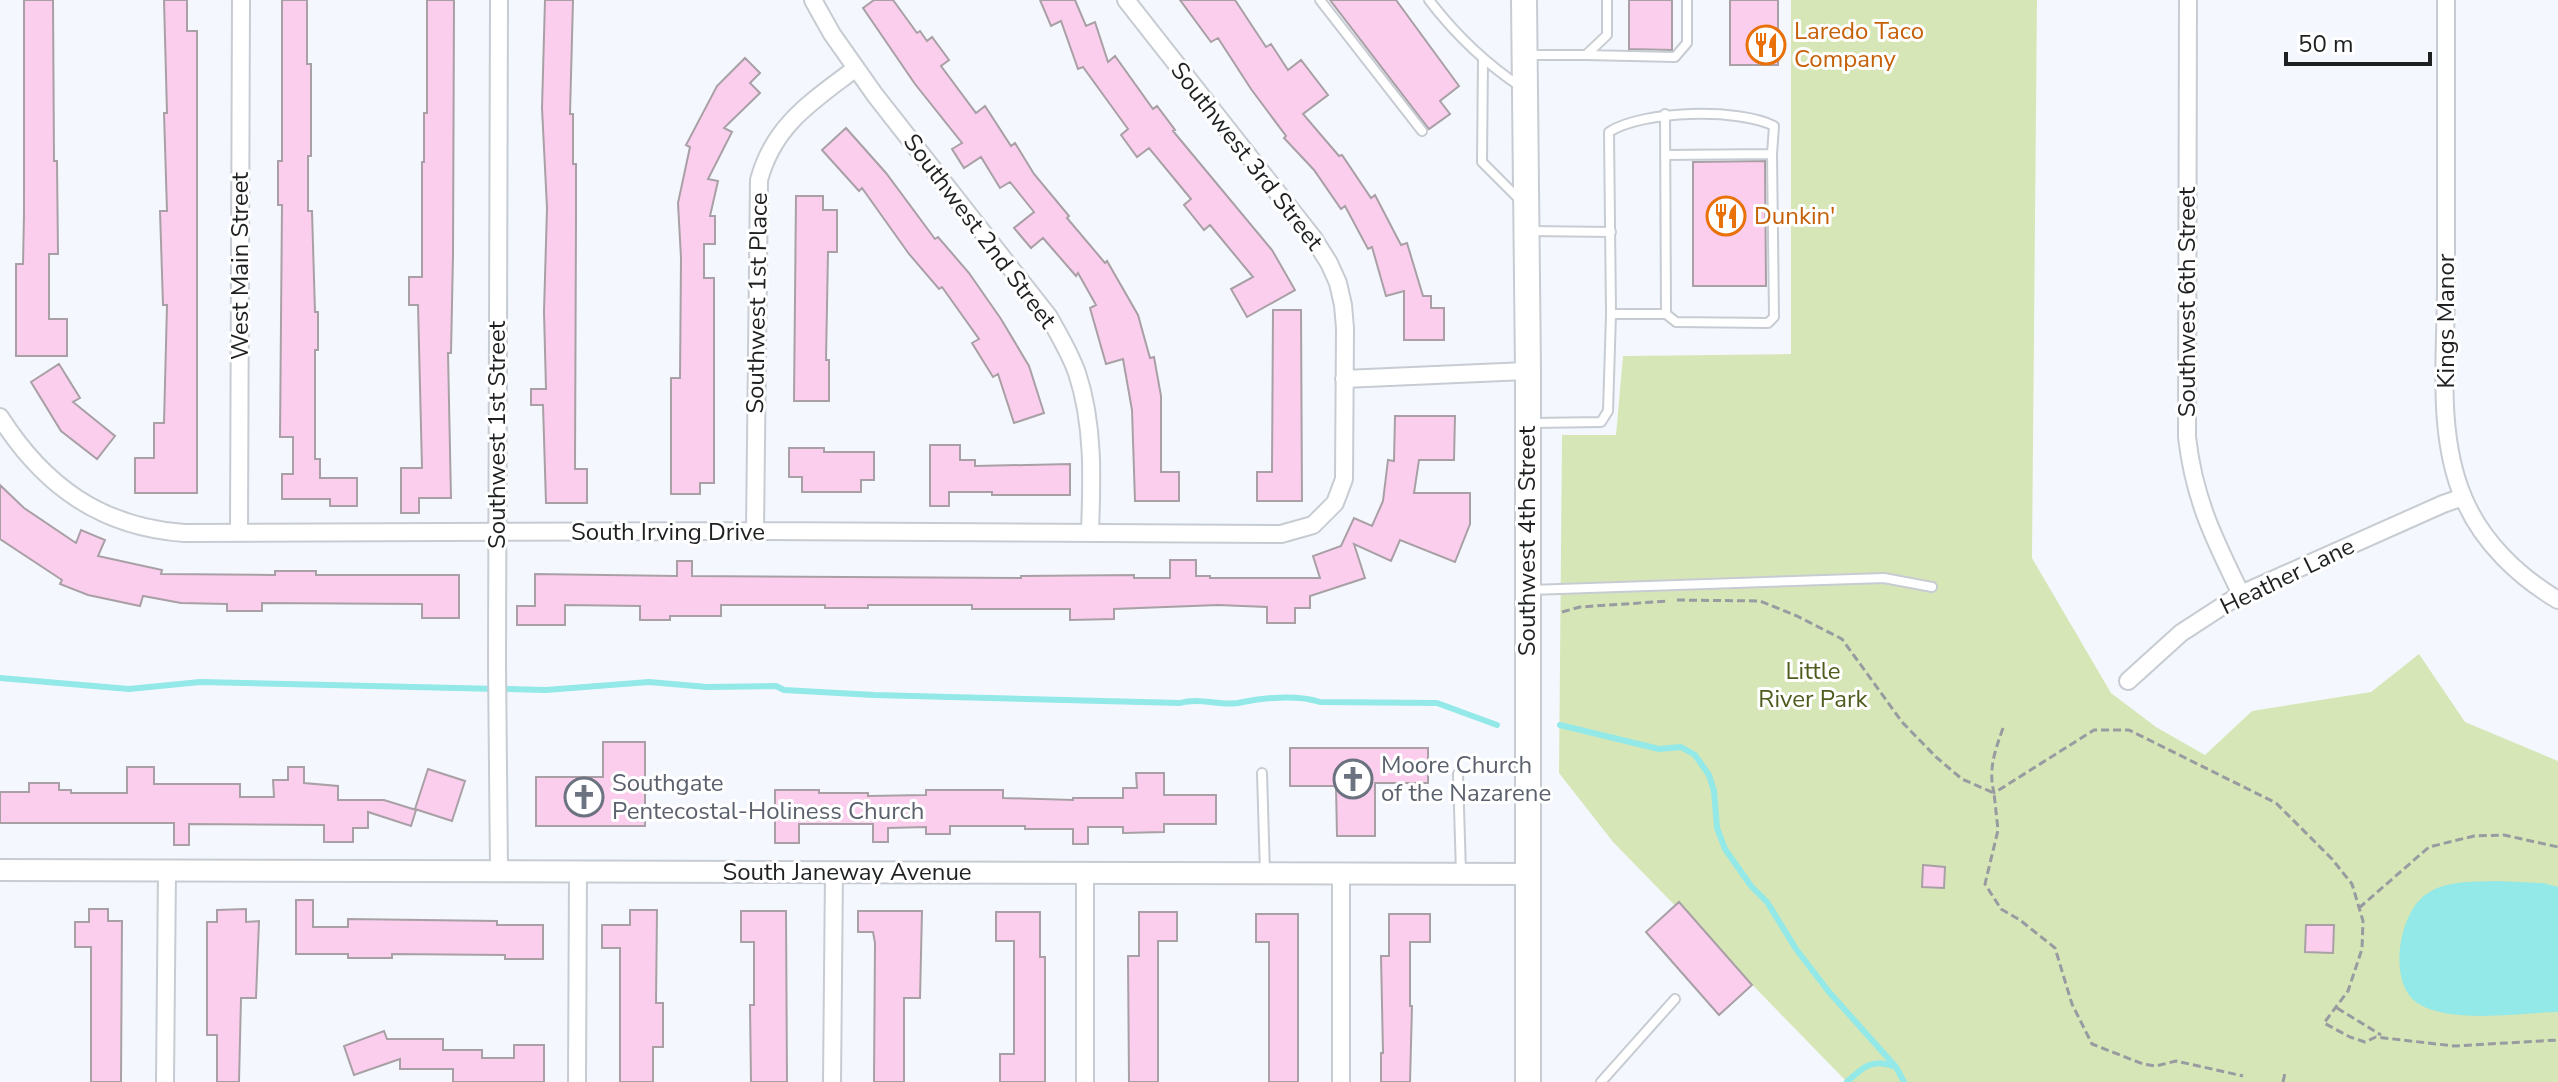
<svg xmlns="http://www.w3.org/2000/svg" width="2558" height="1082" font-family="'Nunito Sans',sans-serif">
<style>
.green{fill:#d7e6b7}
.water{fill:#93e8e8}
.lines{fill:none;stroke-linecap:round;stroke-linejoin:round}
.stream{stroke:#93e8e8;stroke-width:6}
.building{fill:#fcceee;stroke:#a8a0a5;stroke-width:2}
.service-casing{stroke:#c7ccd3;stroke-width:12}
.minor-casing{stroke:#c7ccd3;stroke-width:20}
.tertiary-casing{stroke:#c7ccd3;stroke-width:24}
.secondary-casing{stroke:#c7ccd3;stroke-width:28}
.path{stroke:#989ba0;stroke-width:3;stroke-dasharray:8 4;stroke-linecap:butt}
.service{stroke:#fff;stroke-width:8}
.minor{stroke:#fff;stroke-width:16}
.tertiary{stroke:#fff;stroke-width:20}
.secondary{stroke:#fff;stroke-width:24}
.labels{text-anchor:middle;dominant-baseline:central;stroke-width:6;stroke-linejoin:round;paint-order:stroke}
.food-label{font-size:24px;fill:#c56008;stroke:#fff;text-anchor:start}
.street-label{font-size:24px;fill:#1e2022;stroke:#fff}
.park-label{font-size:24px;fill:#4d5c1d;stroke:#fff}
.worship-label{font-size:24px;fill:#5b616d;stroke:#fff;text-anchor:start}
</style>
<rect width="100%" height="100%" fill="#f4f8fe"/>
<path class="green" d="M1791,0H2037L2032,558L2111,693L2156,727L2205,755L2252,711L2371,692L2419,654L2465,722L2558,761V1082H1847L1613,842L1559,773L1562,435H1616L1623,356L1791,354Z"/>
<path class="water" d="M2496,881L2543,883L2558,887V1012C2520,1013 2451,1024 2419,1004C2387,985 2398,915 2425,895C2445,880 2472,882 2496,881Z"/>
<g class="lines">
<path class="stream" d="M0,678L129,689L200,682L546,690L649,682L707,687L776,686L784,690L874,695L1180,703C1199,697 1219,706 1238,703C1263,698 1295,694 1320,702L1437,703L1497,725
M1560,725L1659,749L1681,747L1695,755L1709,775L1714,791L1717,828L1725,849L1751,886L1767,902L1796,949L1829,992L1896,1067L1904,1082
M1847,1082C1862,1068 1872,1058 1893,1066"/>
</g>
<path class="building" d="M24,0H53L54,161H57L58,254H49V319H67V356H16V264H23L24,214Z
M164,0H187V31H197V493H135V458H154V423H164L167,305H163L160,211H167L164,113H167Z
M282,0H307V64H311V156H308V211H312L315,312H318V350H315V459H320V478H357V506H330V499H282V474H293V437H280L282,205H278V161H282Z
M427,0H454L453,254L451,353H448L451,498H419V513H401V468H422L418,305H409V277H422V162H424V113H427Z
M545,0H573L570,114H573V164H576V214L575,469H587V503H546L543,405H531V389H546L544,312L547,208L542,108Z
M874,0H893L917,33L920,31L927,41L932,37L949,60L941,66L976,113L985,106L1011,146L1015,143L1034,174L1069,216L1067,218L1105,263L1107,261L1138,315L1150,358L1154,357L1161,396V472H1179V501H1135L1132,410L1123,359L1106,364L1090,308L1096,305L1078,273L1076,276L1043,238L1031,248L1014,228L1034,212L1010,182L1000,188L981,157L964,168L952,149L962,143L915,84L863,8Z
M1040,0H1075L1086,26L1095,22L1108,62L1115,56L1153,109L1157,106L1175,130L1173,131L1272,250L1295,290L1247,317L1231,289L1253,277L1210,225L1204,230L1184,205L1191,199L1149,148L1137,157L1121,135L1128,129L1083,67L1078,69L1061,21L1051,26Z
M1180,0H1235L1266,47L1271,44L1288,70L1301,60L1328,95L1303,114L1339,156L1342,155L1371,198L1375,195L1401,245L1407,243L1423,296H1431V308H1444V340H1404V291L1386,296L1372,247L1368,249L1345,206L1341,209L1314,170L1284,138L1286,136L1251,89L1218,38L1211,42Z
M1330,0H1396L1459,86L1440,101L1450,114L1429,129Z
M1629,0H1672V50L1629,49Z
M1730,0H1778V65H1730Z
M745,58L760,73L750,83L760,93L724,128L732,132L708,179L718,181L710,216H715V244H704V278H714V483H700V494H671V378H680L681,258L678,203L690,147L686,145L717,86Z
M846,128L886,173L935,239L938,237L969,273L1001,319L1029,366L1044,413L1014,423L998,374L993,377L972,343L979,339L942,287L939,289L909,254L862,188L859,191L822,150Z
M1765,161L1766,286H1693V162Z
M796,196H823V210H837V252H828L826,360H829V401H794Z
M1273,310H1301L1302,501H1257V472H1272Z
M59,364L80,398L73,402L115,436L97,459L61,431L31,382Z
M1395,416H1455L1454,460H1419L1414,493H1470V524L1455,562L1400,540L1391,561L1354,544L1365,578L1310,596V608H1295V623H1267V607L1218,605L1114,609V619L1070,620V609H972V605H868V608H825V605H721V616H670V620H640V606L565,605V625H517V606H535V574L677,576V561H692V576L1021,578V576L1134,575V578H1170V560H1196V576H1210V578H1320L1313,556L1341,546L1354,518L1372,526L1383,501L1388,460L1394,461Z
M930,445H960V460H975V466L1070,464V495H992V492H949V506H930Z
M789,448H824V452H874V480H861V492H802V477H789Z
M0,485L24,508L76,543L81,530L105,540L98,556L162,570L161,574L275,575V571H316V575H459V618H422V604L262,603V611H227V604L181,603L143,596L140,606L88,595L60,584L62,580L0,539Z
M603,742H645V826H536V777H603Z
M1290,748H1428V783H1375V836H1337L1336,786H1290Z
M127,767H154V784H240V797H274L273,780H288V767H304V783L338,786V800H384L416,810L411,826L368,812V828H353V842H324V825L189,824V845H174V823H0V792H29V783H59V790H71V793H127Z
M428,769L465,781L452,821L415,809Z
M1136,773H1164V795H1216V824H1164V832L1123,833V827H1088V844H1073V829H1025V826H950V834H926V827L888,828V842H873V824H799V843H775V790H819V793H868V796L926,795V790H1003V798L1073,800V798H1123V788H1137Z
M1923,865L1945,867L1944,888L1922,887Z
M296,900H313V927H348V919L497,921V925H543V959H505V955L392,954V958H348V954H296Z
M1679,902L1752,985L1719,1015L1646,932Z
M89,909H108V921H122L121,1082H91V947H75V922H89Z
M246,909V922L259,921L256,998H241L239,1082H217V1035H207V922H217V910Z
M630,910H657L656,1003H663V1047H653V1082H620V948H602V925H630Z
M741,911H786L787,1082H751L750,1005H754V942H741Z
M858,911H922L920,998H904V1082H874L875,943L873,932H858Z
M996,912H1040V957H1045V1082H1000V1054H1014V941H996Z
M1139,912H1177V941H1158V1082H1129L1128,956H1139Z
M1256,914H1298V1082H1269V942H1256Z
M1389,914H1430V942H1410V1006H1412L1410,1082H1381V1053H1383L1381,956H1389Z
M2306,925H2334L2333,953L2305,952Z
M384,1031L387,1039H443V1050H482V1058H514V1045H544V1082H453V1069H400V1059L354,1075L344,1046Z"/>
<g class="lines">
<defs>
<path id="service" d="M1320,0L1422,131
M1429,0C1455,34 1485,63 1521,87
M1525,55H1586L1607,35V0
M1586,55L1675,57L1687,43V0
M1483,59L1482,162L1521,201
M1665,155L1772,154L1774,317L1768,323L1676,322L1666,314
M1531,231L1611,232
M1611,314H1666L1665,114
M1532,423L1601,422L1608,411L1611,314L1609,132C1643,110 1739,108 1774,126L1772,154
M1530,590L1884,578L1932,587
M1262,773L1265,873
M1458,774L1461,873
M1601,1082L1675,999"/>
<path id="minor" d="M499,0L497,664L499,871
M813,0L832,34L875,95L1049,317C1059,335 1070,353 1077,373C1094,424 1092,479 1090,532
M2188,0L2187,437C2194,499 2214,539 2241,594
M2446,0C2446,96 2446,191 2446,287C2446,355 2436,435 2464,499C2482,542 2519,577 2558,600
M1344,379L1528,371
M0,417C44,486 101,527 184,533L755,531L1281,534L1313,525L1335,503L1344,479L1345,328L1343,305L1338,283L1329,263L1314,239L1126,0
M755,531L759,180C774,124 813,101 856,68
M239,532L241,0
M2128,681L2181,633L2241,594L2443,504L2463,497
M1085,873V1082
M165,1082L167,870
M577,1082L578,871
M832,1082L834,872
M1341,1082V874"/>
<path id="tertiary" d="M0,870L1527,874"/>
<path id="secondary" d="M1524,0L1528,371V1082"/>
</defs>
<use href="#service" class="service-casing"/>
<use href="#minor" class="minor-casing"/>
<use href="#tertiary" class="tertiary-casing"/>
<use href="#secondary" class="secondary-casing"/>
<path class="path" d="M1677,600L1760,601L1797,616L1842,639L1902,722L1936,757L1962,779L1994,793L1998,830L1985,884L2001,909L2020,920L2055,948L2072,1004L2092,1044L2143,1064L2156,1066L2176,1061L2243,1076
M1562,612L1580,607L1669,601
M2003,728C1995,751 1988,769 1994,793L2094,730H2129L2276,803L2332,859L2352,884L2363,921L2362,949L2348,991L2324,1023L2350,1037L2365,1042L2376,1037L2454,1046L2558,1040
M2359,908L2429,847L2474,836L2504,835L2558,847
M2337,1008L2381,1035
M2283,1082L2285,1073"/>
<use href="#service" class="service"/>
<use href="#minor" class="minor"/>
<use href="#tertiary" class="tertiary"/>
<use href="#secondary" class="secondary"/>
</g>
<defs>
<symbol id="restaurant-ring" viewBox="-11 -11 22 22"><circle r="9.5" fill="#fff" stroke="#e8710a" stroke-width="1.5"/><path d="M-5-6h1v4h1v-4h1v4h1v-4h1v5L-1.5 .5V6h-2V.5L-5-1ZM5-6V6H3V1.5H1.5Q1.5-4 5-6Z" fill="#e8710a"/></symbol>
<symbol id="church-ring" viewBox="-11 -11 22 22"><circle r="9.5" fill="#fff" stroke="#6b7280" stroke-width="1.5"/><path d="M-1.2-6h2.4v3.5h3.3v2.4h-3.3V6h-2.4V-.1h-3.3v-2.4h3.3Z" fill="#6b7280"/></symbol>
</defs>
<g fill-rule="evenodd">
<use href="#restaurant-ring" x="1744" y="23" width="44" height="44"/>
<use href="#restaurant-ring" x="1704" y="194" width="44" height="44"/>
<use href="#church-ring" x="1331" y="757" width="44" height="44"/>
<use href="#church-ring" x="562" y="775" width="44" height="44"/>
</g>
<g class="labels">
<g class="food-label">
<text x="1794" y="31">Laredo Taco<tspan x="1794" dy="28">Company</tspan></text>
<text x="1754" y="216">Dunkin'</text>
</g>
<g class="street-label">
<text transform="translate(1247 156) rotate(52)">Southwest 3rd Street</text>
<text transform="translate(980 231) rotate(53)">Southwest 2nd Street</text>
<text transform="translate(240 266) rotate(-90)">West Main Street</text>
<text transform="translate(2187 302) rotate(-90)">Southwest 6th Street</text>
<text transform="translate(757 303) rotate(-89)">Southwest 1st Place</text>
<text transform="translate(2446 321) rotate(-90)">Kings Manor</text>
<text transform="translate(497 435) rotate(-90)">Southwest 1st Street</text>
<text x="668" y="532">South Irving Drive</text>
<text transform="translate(1527 541) rotate(-90)">Southwest 4th Street</text>
<text transform="translate(2287 576) rotate(-26)">Heather Lane</text>
<text x="847" y="872">South Janeway Avenue</text>
</g>
<g class="park-label">
<text x="1813" y="671">Little<tspan x="1813" dy="28">River Park</tspan></text>
</g>
<g class="worship-label">
<text x="1381" y="765">Moore Church<tspan x="1381" dy="28">of the Nazarene</tspan></text>
<text x="612" y="783">Southgate<tspan x="612" dy="28">Pentecostal-Holiness Church</tspan></text>
</g>
</g>
<path d="M2286 52v12h144v-12" fill="none" stroke="#1e2022" stroke-width="4"/>
<text x="2298" y="52" font-size="24" fill="#1e2022" stroke="#ffffff" stroke-width="6" paint-order="stroke">50 m</text>
</svg>
